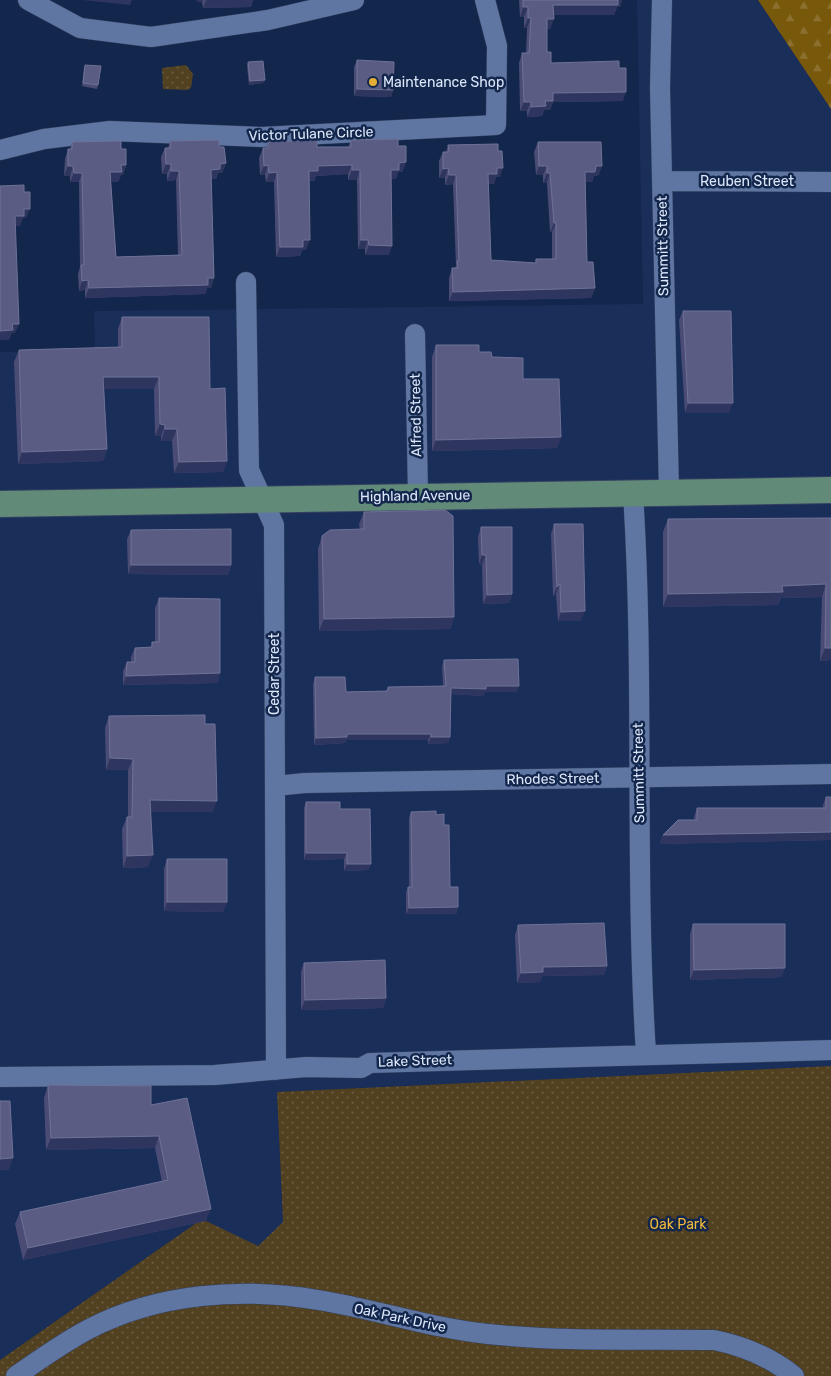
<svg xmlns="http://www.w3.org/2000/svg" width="831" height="1376" font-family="Rubik,sans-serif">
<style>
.built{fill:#192e59}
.forest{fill:url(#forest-firs)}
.park{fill:url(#park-dots)}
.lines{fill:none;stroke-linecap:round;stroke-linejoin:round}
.minor-casing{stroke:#364161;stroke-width:21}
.major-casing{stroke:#364161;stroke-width:28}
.minor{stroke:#5e76a1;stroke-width:20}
.major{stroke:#618a79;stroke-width:26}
.wall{fill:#4b4c76}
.shaded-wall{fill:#2e365f}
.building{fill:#5b5c84;stroke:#6f7297}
.poi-dot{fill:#e4ad35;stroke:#13264b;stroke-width:2}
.labels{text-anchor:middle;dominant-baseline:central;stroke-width:5;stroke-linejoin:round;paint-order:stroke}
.poi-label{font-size:14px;fill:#dce7fb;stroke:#13264b;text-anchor:start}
.street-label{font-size:14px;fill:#dce7fb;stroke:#13264b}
.park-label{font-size:14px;fill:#f3b93a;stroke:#13264b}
</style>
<defs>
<pattern id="forest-firs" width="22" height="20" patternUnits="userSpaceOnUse" patternTransform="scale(1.25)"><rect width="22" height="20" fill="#78580b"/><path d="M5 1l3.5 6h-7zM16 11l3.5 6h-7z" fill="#8b702f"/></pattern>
<pattern id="park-dots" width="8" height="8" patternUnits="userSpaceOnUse" patternTransform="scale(1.25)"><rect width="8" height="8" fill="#524120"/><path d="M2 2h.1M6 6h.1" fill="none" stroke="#6a5c41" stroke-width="1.8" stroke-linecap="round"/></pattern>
</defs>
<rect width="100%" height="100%" fill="#13264b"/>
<path class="built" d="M637,0H758L831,109V1066L277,1092L283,1222L258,1247L202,1219L0,1360V352L95,350L94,311L643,304Z"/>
<path class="forest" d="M758,0H831V109Z"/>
<path class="park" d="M186,65L193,74L191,88L187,90L163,89L162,68Z
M831,1066V1376H0V1360L202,1219L258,1246L283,1222L277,1092Z"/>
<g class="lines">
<defs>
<path id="minor" d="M28,0L80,28L151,37L268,20L354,0
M662,0L660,88L669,492
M0,150L44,139L110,131L262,137L496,125L497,46L485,0
M662,181L831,182
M246,282L249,470L274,525L276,1070
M415,334L418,496
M633,493C645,679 634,867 646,1054
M275,786L305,783L831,774
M0,1077L215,1075L306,1067L361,1068L370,1063L831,1050
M16,1376C40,1359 64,1342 89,1329C158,1293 242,1287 318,1300C375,1309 430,1328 488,1334C563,1342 639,1339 714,1340C744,1346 770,1357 794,1376"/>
<path id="major" d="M0,504L831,490"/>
</defs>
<use href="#minor" class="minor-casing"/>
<use href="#major" class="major-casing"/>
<use href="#minor" class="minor"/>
<use href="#major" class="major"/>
</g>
<path class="wall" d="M196,0H253L251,7L203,8L202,2L196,1Z
M519,0H622L620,7H617L614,15H554L550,29H547V52L551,63L619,68L623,101L553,102L550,110H544L542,116L527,117V111H520L519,63L522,53H526L527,28H524V17H520Z
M357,60L393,90L391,97L354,96V67Z
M248,62L265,80L263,83L249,85L247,66Z
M85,65L98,85L97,89L82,86L84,68Z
M351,140L398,146L406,162L402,172H398L396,179H391L389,255H365V249H358L357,180H348V174L316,176L314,181H309L306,250H302L300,256L276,257L274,182H266L265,175H260L259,158L263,148H266L268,142L317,147H348Z
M170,141L219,147L226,163L222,173H218L216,179H211L214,278L211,288H207L205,294L85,298V290L79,291L78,274L80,267L79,182H70V176H64L65,159L68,149H70L72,142L121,149L126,165L123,175H121L118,182H111L116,257L178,255L176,180L167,181V174H162L161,157L165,148H168Z
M538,142L599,175L594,176L592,182H585L587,262L595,288L591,298L449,301V278L452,268H455L456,266L453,184L445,185V178H439V161L443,152H446L448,145L498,151L500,177H496L494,184H488L491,260L535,263L536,259H552V232H550L547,183H543V175H536L534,152Z
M683,311L729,413H685L679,320Z
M122,317L210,389L227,461L223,472L174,473L172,441H161V436H155L154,389H104L107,449L103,461L18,464L14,362L19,350L118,347V329Z
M436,345L479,352L492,357L523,379L561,437L557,448L432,451V357Z
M364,512L454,617L450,629L319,631L318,549L322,536L360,530L359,524Z
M831,518V660L820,661L822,597L781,598L778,605L663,607V532L668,519Z
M554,524L581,621H558L556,594L553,596L551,534Z
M481,527L512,594L509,603L483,604L482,565L479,564L478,537Z
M131,530L231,565L228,575L128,574L127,539Z
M159,598L220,673L217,683L123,685V671L127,662H131V657L135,648L151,647L152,642H155V608Z
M444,660L517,692H485L483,696L451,694L450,737L448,743L428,744V740H346L345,743L314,745L313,684L315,677L346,692L386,691L388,687L443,686L442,666Z
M109,716L213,812H151L148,867L123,868L122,829L127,817H128V770H106L105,728Z
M826,797L831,840L660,844L663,835L694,820V817L697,808H823V805Z
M306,802L340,809L371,864L368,870L344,871V859L304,860V808Z
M411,812L436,815L444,825L450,887L458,907L456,914H406V893L408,887H409V818Z
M167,859L227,902L223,912L164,911V869Z
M693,924L782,977L690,980V934Z
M518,925L607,966L604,975L542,976L540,982L517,983L515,935Z
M304,963L386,998L383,1008L301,1010V972Z
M48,1085L151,1105L206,1221L23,1260L15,1224L20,1212L162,1182L155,1148L46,1150L44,1098Z"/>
<path class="shaded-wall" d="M82,0H132L130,5Z
M196,0H203L202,2L196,1Z
M206,0H253L251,7L203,8Z
M617,0H622L620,7H617L614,15H550L553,5Z
M523,7H528L524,17H520Z
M528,18H531L527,28H524Z
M547,19H554L550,29H544Z
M265,80L263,83L249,85L250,81Z
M357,89L393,90L391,97L354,96Z
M626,92L623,101L553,102L550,110H544L542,116L527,117L531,107L545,101L553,93Z
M524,102H531L527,111H520Z
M406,162L402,172H398L396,179H387L391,170L399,163Z
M226,163L222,173H218L216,179H207L211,170L220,164Z
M166,164H171L167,174H162Z
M121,165H126L123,175H121L118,182H107L110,172Z
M268,165L265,175H260L264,166Z
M352,165L348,174L316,176L314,181H306L309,171L318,166Z
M68,166H73L70,176H64Z
M539,166H547L543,175H536Z
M596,166H602L599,175L594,176L592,182H581L585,172Z
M448,168L445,178H439L443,169Z
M497,168H503L500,177H496L494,184H484L488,174Z
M352,170H360L357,180H348Z
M171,171H179L176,180L167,181Z
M277,172L274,182H266L269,173Z
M74,173H82L79,182H70Z
M547,173H550L547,183H543Z
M449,175H456L453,184L445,185Z
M24,209H30L26,218H23L20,226H11L15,216Z
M554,223H556L552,232H550Z
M303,240H310L306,250H302L300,256L276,257L280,247Z
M361,240H368L365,249H358Z
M369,245L392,246L389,255H365Z
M208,278H214L211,288H207L205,294L85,298L89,288Z
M88,280L85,290L79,291L82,281Z
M595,288L591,298L449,301L453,292Z
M12,324H19L15,333H12L9,340H0V331Z
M103,377H159L154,389H99Z
M688,403H733L729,413H685Z
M160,424L165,425L161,436H155Z
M165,429H177L172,441H161Z
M561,437L557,448L432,451L436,440Z
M107,449L103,461L18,464L22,452Z
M227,461L223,472L174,473L179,462Z
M482,555H486L482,565L479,564Z
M131,565H231L228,575L128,574Z
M560,584L556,594L553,596L557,587Z
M826,584L822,597L781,598L778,605L663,607L668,594L782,586Z
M512,594L509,603L483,604L487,595Z
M585,611L581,621H558L561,612Z
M454,617L450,629L319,631L324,619Z
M825,648H831V660L820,661Z
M220,673L217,683L123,685L126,676Z
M486,686H519L517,692H485L483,696L449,694L451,688Z
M347,734H431L428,740H346L345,743L314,745L316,738Z
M431,737H450L448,743L428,744Z
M110,758L133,759L128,770H106Z
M150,800L217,801L213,812H146Z
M831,832V840L660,844L663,835Z
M306,853H347L344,859L304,860Z
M153,855L148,867L123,868L127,856Z
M347,864H371L368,870L344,871Z
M167,902H227L223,912L164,911Z
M458,907L456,914H406L409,908Z
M607,966L604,975L542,976L540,982L517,983L521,973L543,967Z
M785,968L782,977L690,980L694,970Z
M386,998L383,1008L301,1010L305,1000Z
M159,1136L155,1148L46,1150L51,1138Z
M13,1158L9,1170H0V1159Z
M211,1209L206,1221L23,1260L28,1248Z"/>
<path class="building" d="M523,0H618V5H553L554,19H547V52H551V63L619,61V68H626V92L553,93V101H545L546,106L531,107V102H524L522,53H529L531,18H528V7H523Z
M357,60L394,62L393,90L357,89Z
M263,61L265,80L250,81L248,62Z
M85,65L101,66L98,85L83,83Z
M398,139V146H406V162L399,163V170H391L392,246L369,245L368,240H361L360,170H352V165L318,166V171H309L310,240H303V247H280L277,172L269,173L268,165L264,166L263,148H268V142L317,140V147H351V140Z
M219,140V147H224L226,163L220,164V169L211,170L214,278H208V285L89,288L88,280L82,281L81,265H84L82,173H74L73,166H68V149H72V142L121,141V149H126V165H121L122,172H110L116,257L182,255L179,171H171V164H166L165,148H171L170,141Z
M538,142H601L602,166H596L595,172H585L587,262H593L595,288L453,292L452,268H458L457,261H459L456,175H449L448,168L443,169V152H449L448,145L498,144V151H502L503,168H497V174H488L491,260L536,263V259H556V223H554L550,173H547V166H539Z
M24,185V192H30V209H24V216H15L19,324H12L13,330L0,331V186Z
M683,311H731L733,403H688Z
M122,317H209L210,389L225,388L227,461L179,462L177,429H165V425L160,424L159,377H103L107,449L22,452L19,350L122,347Z
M436,345H479V352H491L492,357L523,358V379H559L561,437L436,440Z
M445,510L453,516L454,617L324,619L322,536L330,530L364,529V512Z
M831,518V648H825L826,584L782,586L783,592L668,594V519Z
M554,524H583L585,611L561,612L560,584L557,587Z
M481,527H512V594L487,595L486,555H482Z
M231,529V565H131V530Z
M159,598L220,599V673L126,676L127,662H135V648L152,647V642H159Z
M518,659L519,686H486V689L451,688L450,737H431V734H347V737L316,738L315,677H345L346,692L388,691V687L446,686L444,660Z
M205,715V724H215L217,801L150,800L153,855L127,856V817H132L133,759L110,758L109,716Z
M826,797H831V832L663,835L678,820H697V808H826Z
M306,802H340V809H370L371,864H347V853H306Z
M436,811V815L444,814V825H449L450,887H458V907L409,908L408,887H412L411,812Z
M167,859H227V902H167Z
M604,923L607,966L543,967V972L521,973L518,925Z
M693,924H785V968L694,970Z
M385,960L386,998L305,1000L304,963Z
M48,1085L151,1086V1105L187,1098L211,1209L28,1248L20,1212L168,1180L159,1136L51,1138Z
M0,1101H10L13,1158L0,1159Z"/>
<circle class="poi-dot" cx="373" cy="82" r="5"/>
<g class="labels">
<g class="poi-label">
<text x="383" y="82">Maintenance Shop</text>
</g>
<g class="street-label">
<text transform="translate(311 134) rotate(-2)">Victor Tulane Circle</text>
<text x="747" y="181">Reuben Street</text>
<text transform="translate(663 246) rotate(-91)">Summitt Street</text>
<text transform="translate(416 415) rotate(-91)">Alfred Street</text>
<text transform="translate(415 496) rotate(-1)">Highland Avenue</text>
<text transform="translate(274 674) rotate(-90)">Cedar Street</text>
<text transform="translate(639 773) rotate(-91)">Summitt Street</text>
<text transform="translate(553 779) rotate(-1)">Rhodes Street</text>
<text transform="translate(415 1061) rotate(-2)">Lake Street</text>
<text transform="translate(400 1318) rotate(12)">Oak Park Drive</text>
</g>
<g class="park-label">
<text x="678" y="1224">Oak Park</text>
</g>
</g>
</svg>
